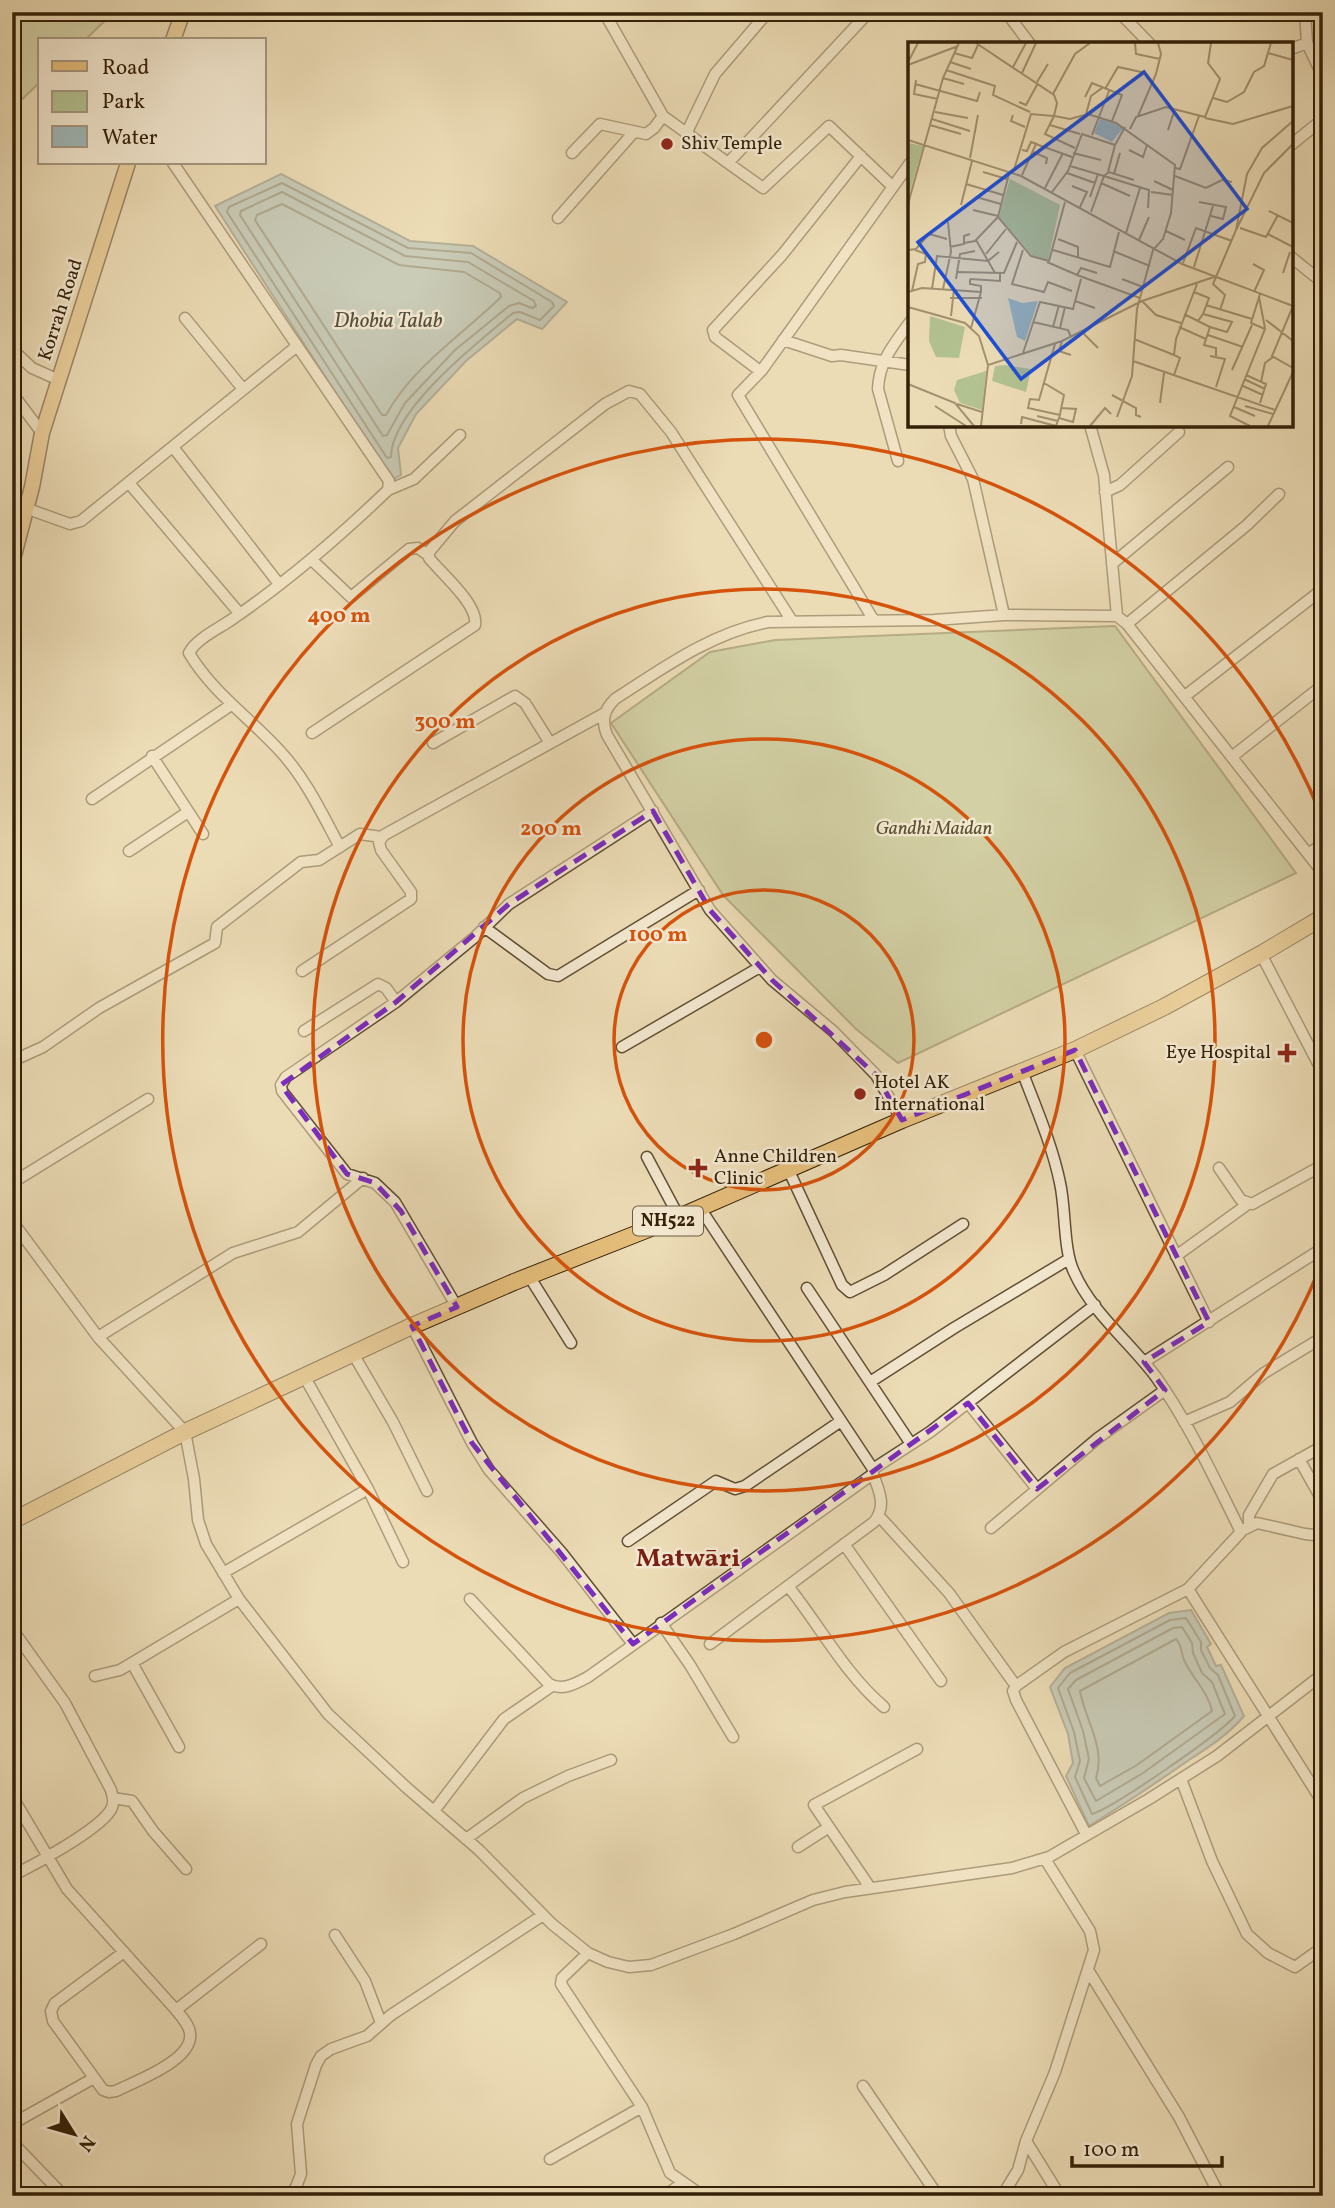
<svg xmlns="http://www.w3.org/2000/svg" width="1335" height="2208" font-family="Vollkorn,serif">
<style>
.green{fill:#b3c291;stroke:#73714c;stroke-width:2}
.water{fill:#9fb8ba;stroke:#747b72;stroke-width:2}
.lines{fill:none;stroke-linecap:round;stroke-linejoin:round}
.shore{stroke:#696c60;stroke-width:2}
.minor-casing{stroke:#614f33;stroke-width:13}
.major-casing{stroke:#332007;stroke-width:17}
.highway-casing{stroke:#332007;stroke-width:18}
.minor{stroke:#f3e8d0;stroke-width:10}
.major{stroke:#e6be7b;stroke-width:14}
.highway{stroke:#e6be7b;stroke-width:16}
.marked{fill:none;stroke:#7b2cbf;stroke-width:5;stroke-dasharray:14 9;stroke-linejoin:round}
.ring{fill:none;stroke:#d6530c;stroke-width:3.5}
.poi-dot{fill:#8f2418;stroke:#f3e8d0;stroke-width:2.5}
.labels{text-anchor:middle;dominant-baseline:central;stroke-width:5;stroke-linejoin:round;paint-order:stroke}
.shield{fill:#f3e8d0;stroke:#6d5c43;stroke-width:2}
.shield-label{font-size:18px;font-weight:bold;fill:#332007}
.poi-label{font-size:19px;fill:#332007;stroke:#f3e8d0;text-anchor:start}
.street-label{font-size:19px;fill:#332007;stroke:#f3e8d0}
.park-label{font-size:19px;font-style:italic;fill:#595130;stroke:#f3e8d0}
.water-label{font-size:21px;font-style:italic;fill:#534e3d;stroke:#f3e8d0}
.district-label{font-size:26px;font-weight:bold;fill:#7a1f14;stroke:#f3e8d0}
.inset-road{fill:none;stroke:#a29170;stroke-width:2}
.view{fill:#1d4ed8;fill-opacity:0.15;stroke:#1d4ed8;stroke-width:3.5}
.inset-edge{fill:none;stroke:#332007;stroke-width:3.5}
.centre{fill:#d6530c;stroke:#f3e8d0;stroke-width:3.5}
.ring-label{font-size:21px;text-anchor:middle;font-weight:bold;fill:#d6530c;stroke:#f3e8d0;stroke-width:5;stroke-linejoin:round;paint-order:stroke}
</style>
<rect width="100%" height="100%" fill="#ecdcb6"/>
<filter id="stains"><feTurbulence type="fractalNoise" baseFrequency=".00286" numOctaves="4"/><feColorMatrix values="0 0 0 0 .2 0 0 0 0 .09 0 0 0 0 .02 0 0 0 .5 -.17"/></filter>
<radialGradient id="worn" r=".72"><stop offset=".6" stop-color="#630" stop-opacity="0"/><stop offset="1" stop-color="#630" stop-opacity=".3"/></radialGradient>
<path class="green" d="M12,12H114L85,40H40V82L13,108Z
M1115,626L1296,873L898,1063L856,1029L723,895L611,723L710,652L775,640Z"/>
<path class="water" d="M281,174L410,241L473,246L567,302L542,329L517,319L466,361L416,414L398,448L401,475L392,480L215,206Z
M1191,1610L1211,1644L1207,1647L1216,1666L1221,1665L1244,1716C1229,1734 1209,1747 1189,1760C1156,1783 1123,1805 1089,1826L1066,1776L1073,1763L1068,1734L1050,1687L1065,1668L1169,1613Z"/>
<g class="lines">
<path class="shore" d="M282,183L408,248L471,253L552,302L554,306L540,320L520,312L513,313C478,342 391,410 391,457L387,458L227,212L229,207Z
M282,192L405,256L468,262L534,301L536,306L532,308L519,303L509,306L455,350L405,403L387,435L383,436L240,215L241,211Z
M282,204L399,265L464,272L500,293L501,297C462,335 413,366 386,415H382L255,220L257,215Z
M1186,1618L1201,1642V1650L1210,1668L1218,1675L1235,1716C1220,1734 1113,1808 1092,1814L1075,1777L1080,1761L1074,1732L1058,1688L1070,1673L1170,1620Z
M1182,1627L1192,1643L1193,1653L1202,1673L1212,1682L1225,1714L1143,1773L1096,1801L1084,1778L1089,1759L1083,1731L1068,1689L1076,1680L1173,1628Z
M1176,1639C1182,1645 1181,1652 1184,1660C1192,1678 1208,1691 1212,1711L1137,1765L1100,1786L1096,1778C1106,1747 1085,1720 1080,1691Z"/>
<defs>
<path id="minor" d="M604,12L663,116L728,163L869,12
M1006,12L1030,44
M1119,12L1150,44
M1305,12L1307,43L1323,77
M1291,49L1307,43
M686,134L715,74L768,12
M1291,145L1323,119
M572,153L600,124L646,134L654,128L663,116
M173,163L389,481L388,490C339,537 287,582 231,620C218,629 196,639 189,653C212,692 250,718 280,751C306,779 322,814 340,847
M728,163L763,188L829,126L892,186
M558,218L634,132
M1291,257L1322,282
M185,318L243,389
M783,340L832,356L841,355L910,365
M12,349L32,368L59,380
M760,371L715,337L713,330L782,255L861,156
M12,393L42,433
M949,425L951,436L973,479L1004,615
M1090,425L1104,475L1117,616
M173,447L279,584
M898,461L878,389C879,361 894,344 910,322
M129,483L240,614
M388,490L414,479L460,435
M1105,492L1120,485L1179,432
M25,508L70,524L81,521L297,346
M311,559L351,597L409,549L418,548L428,555
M1112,564L1228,467
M873,619L738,395L762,370L910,163
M1127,624L1247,525L1279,494
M1185,696L1323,589
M312,733L475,625C479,605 441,573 429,558V552L455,521L605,404L629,391L640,394L671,432L792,621
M433,743L515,696L525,703L550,743
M152,756L203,834
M1233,756L1323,685
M92,799L231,705
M129,851L188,812
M1308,854L1323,844
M484,927L548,974L558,976L699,890
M1261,954L1323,1073
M302,971L411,899V892L381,850L379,842L384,835L605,713
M304,1031L378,984L386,988L396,1002
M622,1047L760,967
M1075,1050L1209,1322
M12,1061L43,1047L99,1008L215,943L217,927L301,862L319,860L360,834L381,837
M1022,1071C1036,1108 1052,1144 1060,1183C1066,1209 1063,1249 1074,1272C1092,1313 1130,1342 1156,1377C1190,1425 1215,1480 1241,1532L1188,1589L1064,1652L1016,1686L1013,1691L1016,1700L1086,1834
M902,1120L876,1075L833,1031L772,980L710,910L607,735C601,720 604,710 615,699C663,668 711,633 768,622L934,620L1004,615L1117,616L1127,624L1323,873
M647,1157L679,1217
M1219,1168L1241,1200L1252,1204L1323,1165
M789,1171L842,1285L850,1292L884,1275L963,1224
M12,1183L148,1099
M12,1221L98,1337L185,1432L194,1479L198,1520L206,1544L239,1599L328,1714L407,1788L479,1850L552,1924L588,1953L608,1962L629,1967L651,1965L734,1934L813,1900L845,1892L1012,1868L1049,1857L1149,1799L1217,1756L1323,1674
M1176,1256L1248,1204
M529,1276L571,1343
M807,1288L911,1444
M457,1307L395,1202L375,1183L347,1174L282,1091L281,1085L286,1077L396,1002L475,937L509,904L653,811
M412,1326L472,1443L489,1470L562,1553L633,1644
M98,1337L233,1253L298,1232L363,1178
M352,1352L393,1422L427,1491
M1144,1362L1323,1248
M304,1376L368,1489L403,1562
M870,1382L954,1328L1069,1259
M968,1403L1037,1489
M1184,1422L1230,1402L1264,1373L1323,1337
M1299,1459L1322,1500
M873,1469L930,1432L1095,1305
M879,1516L949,1593L1016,1686
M1249,1525V1515L1273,1474L1323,1446
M991,1528L1098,1438L1165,1390
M1245,1529L1257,1523L1305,1534L1323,1536
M628,1541L716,1481L735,1489L745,1486L841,1421
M844,1544L941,1681
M223,1573L368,1489
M788,1586C820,1626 845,1674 884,1707
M1188,1589L1323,1803
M470,1599L548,1683C561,1692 575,1684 588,1677L873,1474V1469L700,1208
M661,1623L690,1665L733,1737
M12,1629L65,1703L111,1790C113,1798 115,1804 110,1811C98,1830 34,1865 12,1876
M710,1644L874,1522C887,1506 879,1491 873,1474
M132,1663L179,1747
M95,1676L120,1670L239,1599
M1181,1779L1212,1861L1247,1934L1268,1953L1295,1967L1323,1947
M12,1796L67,1889L176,2010C182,2017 189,2025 190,2033C194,2060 136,2081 116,2091L109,2092L103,2090L53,2021L51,2011L55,2003L124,1952
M113,1798L132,1801L153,1831L186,1869
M434,1811L504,1719L552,1686
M466,1839L523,1798L568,1776L611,1760
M798,1847L829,1827
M869,1886L814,1805L917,1749
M335,1935L365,1981L381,2023
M588,1953L562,1978L561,1984L642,2107L670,2173L703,2196
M1088,1970L1179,2117L1220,2196
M176,2010L261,1944
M863,2086L938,2196
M12,2124L94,2078
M1026,2141L1060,2196
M12,2142L64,2196
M550,2159L642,2107
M1312,2193L1313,2196
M289,2196L296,2187L301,2174L297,2124L316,2065L321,2056L331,2049L367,2036L391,2015L543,1915
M664,2196L683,2183
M1002,2196L1018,2170L1026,2141L1055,2072L1094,1950L1090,1931L1045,1859"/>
<path id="major" d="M173,40L183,12
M12,563L32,487L42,433L128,163"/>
<path id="highway" d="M12,1521L185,1432L412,1326L514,1282L679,1217L902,1120L1075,1050L1164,1007L1261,954L1323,917"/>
</defs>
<use href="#minor" class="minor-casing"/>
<use href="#major" class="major-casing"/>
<use href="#highway" class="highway-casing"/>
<use href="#minor" class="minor"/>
<use href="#major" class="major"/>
<use href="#highway" class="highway"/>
</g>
<path d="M0 0H1335V2208H0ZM653,811L710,910L772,980L876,1075L902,1120L1075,1050L1209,1322L1144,1362L1165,1390L1037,1489L968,1403L633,1644L472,1443L412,1326L457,1307L401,1211L375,1183L347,1174L281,1085L396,1002L509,904Z" fill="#ecdcb6" fill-opacity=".55" fill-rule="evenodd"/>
<path class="marked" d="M653,811L710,910L772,980L876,1075L902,1120L1075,1050L1209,1322L1144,1362L1165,1390L1037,1489L968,1403L633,1644L472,1443L412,1326L457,1307L401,1211L375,1183L347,1174L281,1085L396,1002L509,904Z"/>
<g class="ring">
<circle cx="764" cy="1040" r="150"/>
<circle cx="764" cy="1040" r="301"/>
<circle cx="764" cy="1040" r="451"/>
<path d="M1321 1265A601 601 0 1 1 1321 815"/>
</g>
<g class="poi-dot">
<circle cx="667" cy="144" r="7"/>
<path d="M1283.5 1042.5h7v7h7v7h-7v7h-7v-7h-7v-7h7z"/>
<circle cx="860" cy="1094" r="7"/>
<path d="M694.5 1157.5h7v7h7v7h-7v7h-7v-7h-7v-7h7z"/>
</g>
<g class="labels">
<rect class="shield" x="633" y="1206.5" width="70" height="29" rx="5"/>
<g class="shield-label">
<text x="668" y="1221">NH522</text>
</g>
<g class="poi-label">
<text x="681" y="144">Shiv Temple</text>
<text x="1271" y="1053" text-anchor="end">Eye Hospital</text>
<text x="874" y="1083">Hotel AK<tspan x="874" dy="22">International</tspan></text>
<text x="714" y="1157">Anne Children<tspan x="714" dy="22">Clinic</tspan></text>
</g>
<g class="street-label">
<text transform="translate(61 310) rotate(-72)">Korrah Road</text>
</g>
<g class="park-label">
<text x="934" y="829">Gandhi Maidan</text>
</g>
<g class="water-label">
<text x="388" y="321">Dhobia Talab</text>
</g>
<g class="district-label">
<text x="688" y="1559">Matwāri</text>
</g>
</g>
<g transform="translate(908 42)">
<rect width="385" height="385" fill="#ecdcb6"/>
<path d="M0,101L15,104L2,149L0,148ZM102,137L152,163L140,219L125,214L91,175ZM22,274L57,285L51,316L28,315L21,299ZM97,323L123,327L118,350L84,339L87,324ZM78,329L74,368L52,361L46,348L49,338Z" fill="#b3c291"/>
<path d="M192,77L216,85L204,100L186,91ZM100,256L114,261L130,259L117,299L109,295Z" fill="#9fb8ba"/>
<path class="inset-road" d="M68,1L146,53L149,61L146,74L162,77L180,72L208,81L267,123L263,171L255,197L245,208L229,267L224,334L209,375M227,1L228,12L252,17M46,11L64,16L70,3M360,11L385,18M0,20L10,1M42,20L63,27M0,23L50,4M105,25L118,1M38,28L87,44L85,53L122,70M114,31L128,1M35,36L56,42M8,38L6,52L30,57M129,40L140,22M7,42L69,59L72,50M197,47L210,25L238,31M145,52L167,12L182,1M177,55L184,41L214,53L204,79M305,56L319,60L336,50L346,30L356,24L363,1M111,60L118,63L130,41M27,70L60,76M178,72L183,54L194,46M105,73L103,79L117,85M230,74L248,32L253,12L250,1M297,76L325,82L385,64M24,77L62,89M22,83L53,92M142,83L172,92M222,87L228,75L258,65L297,75L312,37L300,21L303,1M260,88L267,67M184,93L201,49M0,98L113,134L274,222L385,264M114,108L119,109L123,100L129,102M221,108L235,115L239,103M125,110L139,116L138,122M165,111L193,118M62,116L70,73M162,124L196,134M267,126L272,127L291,74M75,130L99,137M200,130L207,103M105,131L123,72L146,74L137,92L167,106M159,131L187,141M101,132L90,175L123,214L141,219L157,160M206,132L212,111M114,133L128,102L164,115M196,134L201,130L226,138M267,134L298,146L314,138L324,140M246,139L265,148M193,141L222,154M58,142L95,153M164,144L179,150L172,165M137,146L155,111M144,150L160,129L174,92L207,103L217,85M243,150L265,153M68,155L93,162M182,155L190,132M291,160L318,165L315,177L303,174M0,162L35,36L51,1M53,163L64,119M65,168L90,174M361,169L385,181M183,170L196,134L241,148L240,166M332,186L358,195L370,173M328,188L356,131L385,102M258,189L277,198M218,191L232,146M360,192L385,205M150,197L170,205V216M68,198L87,231M231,198L241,175M56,201L67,199L90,175M42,205L56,202V194L62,192M0,208L8,207L21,192L39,197M115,208L104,242L136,250L140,240L164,249M145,208L202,225L211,190M205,209L242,224M78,212L98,187M139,220L169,233L173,226L189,231M275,221L288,186L324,199M345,222L356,228L346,250M286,225L305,164M48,230L96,231L109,200M375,231L382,210M169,233L232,256M48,237L52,212L67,209M62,237L92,239V231M62,237V242L73,244V250M214,237L235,245M24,247L29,214L80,219L91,210M35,247L43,210L40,180M4,249L10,222L17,220L18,212L7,208M0,250L14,246L73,250L63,286M286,250L301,256L295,272M351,255L357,286M42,256H74M167,259L187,266M234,259L248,273L273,281M298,263L344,277M385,264L364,314L385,326M0,265L57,281L71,294L80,323M312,268L317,253L305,242L328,188L339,132L354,106L385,79M276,272L302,285L296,303L308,306V314M43,274L46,247M358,278L385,299M290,279L295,272L324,280L319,290L302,285M125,280L160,288L163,295M145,285L151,263M271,285L298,297M152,286L157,265M174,290L190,306M300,293L335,305M226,297L266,313M154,299L151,309L163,313M147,302L131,358L122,357L120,366L152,373L148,384M115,311L132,260L165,267L173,237M302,314L317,317L308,345M225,319L367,368M324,328L344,283M266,333L272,316L266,313L268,297L289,242M338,333L358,342L352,361M336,337L357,347M353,340L357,321L365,315M136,341L156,353L152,372M0,342L47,361L66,384M335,344L355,353M204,353L228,366V373L233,375M252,361L256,331M49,362L74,370M27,364L58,384M337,364L365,372M326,365L347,374M129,374L150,379M151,376L165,380L168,367L153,366M113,382L114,375L148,384M73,384L80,323L154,299L234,259L306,235M182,384L197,366L203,372M342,384L322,374L357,287L343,281L352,252M360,384L385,330"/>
<path class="view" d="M236,30L339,167L113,337L10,200Z"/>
<rect width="385" height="385" class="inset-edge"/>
</g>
<circle cx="764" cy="1040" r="10" class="centre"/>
<g class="ring-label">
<text x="339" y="622">400 m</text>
<text x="445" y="728">300 m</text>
<text x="551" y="835">200 m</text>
<text x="658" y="941">100 m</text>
</g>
<rect width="1335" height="2208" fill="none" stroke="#ecdcb6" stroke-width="42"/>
<rect x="14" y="14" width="1307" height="2180" fill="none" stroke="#332007" stroke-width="3.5"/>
<rect x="21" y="21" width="1293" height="2166" fill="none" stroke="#332007" stroke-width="2"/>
<rect x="38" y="38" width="228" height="126" fill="#f3e8d0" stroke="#a69880" stroke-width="2"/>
<rect x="52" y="61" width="35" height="10" fill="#e6be7b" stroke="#a69880" stroke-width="2"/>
<text x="102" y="74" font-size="21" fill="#332007">Road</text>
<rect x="52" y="91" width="35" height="21" fill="#b3c291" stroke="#a69880" stroke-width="2"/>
<text x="102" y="108" font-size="21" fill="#332007">Park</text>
<rect x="52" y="126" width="35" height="21" fill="#9fb8ba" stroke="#a69880" stroke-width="2"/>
<text x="102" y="144" font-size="21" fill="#332007">Water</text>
<g transform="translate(74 2134) rotate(127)" stroke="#f3e8d0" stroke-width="5" paint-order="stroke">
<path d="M0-5L12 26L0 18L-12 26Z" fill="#332007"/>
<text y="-10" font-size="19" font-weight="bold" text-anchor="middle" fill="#332007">N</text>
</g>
<path d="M1072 2156v10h150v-10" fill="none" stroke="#332007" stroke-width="3.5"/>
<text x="1083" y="2156" font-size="21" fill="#332007" stroke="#f3e8d0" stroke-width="5" paint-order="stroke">100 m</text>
<rect width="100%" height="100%" filter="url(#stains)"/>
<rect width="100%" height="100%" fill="url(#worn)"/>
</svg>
